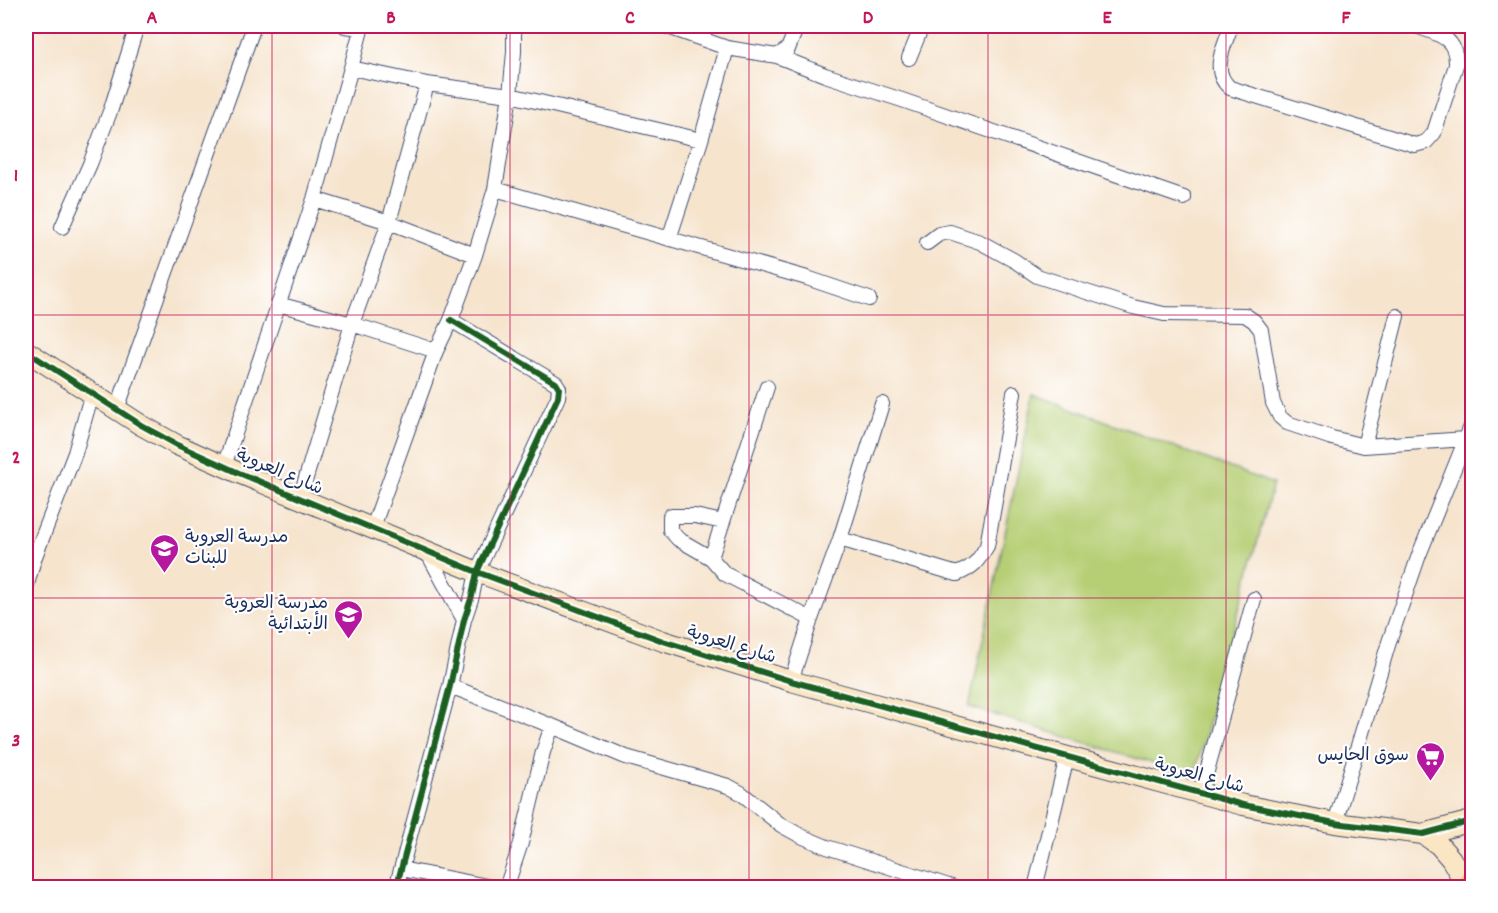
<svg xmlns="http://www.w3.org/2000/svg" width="1498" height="913" font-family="Dekko,'Playpen Sans Arabic',sans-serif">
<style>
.green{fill:#b6cf75;stroke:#687f6a;stroke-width:1.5}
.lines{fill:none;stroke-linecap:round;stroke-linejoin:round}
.street-casing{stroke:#3c4a6f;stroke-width:16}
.secondary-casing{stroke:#3c4a6f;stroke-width:22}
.primary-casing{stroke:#3c4a6f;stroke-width:26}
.street{stroke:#fff;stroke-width:14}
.secondary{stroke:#fbe6c4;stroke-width:20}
.primary{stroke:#f6c06b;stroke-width:22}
.cycleway-casing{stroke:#fff;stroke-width:10}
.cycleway{stroke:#1b5e20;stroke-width:6}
.grid{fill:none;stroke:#c2185b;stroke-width:1.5;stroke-opacity:0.55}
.labels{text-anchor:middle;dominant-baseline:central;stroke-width:4.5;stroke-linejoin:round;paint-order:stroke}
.street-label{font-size:18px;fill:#1b2f5e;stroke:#fff}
.poi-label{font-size:18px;fill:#1b2f5e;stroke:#fff;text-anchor:end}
.neatline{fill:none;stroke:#c2185b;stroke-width:2}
.grid-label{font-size:20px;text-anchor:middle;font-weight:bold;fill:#c2185b}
</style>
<rect width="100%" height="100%" fill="#fff"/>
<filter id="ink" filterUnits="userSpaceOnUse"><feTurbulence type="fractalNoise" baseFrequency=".0167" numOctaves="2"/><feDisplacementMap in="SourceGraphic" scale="12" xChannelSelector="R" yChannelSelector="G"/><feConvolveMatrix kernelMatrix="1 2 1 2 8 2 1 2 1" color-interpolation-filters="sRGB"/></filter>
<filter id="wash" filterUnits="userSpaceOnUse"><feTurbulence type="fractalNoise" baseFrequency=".008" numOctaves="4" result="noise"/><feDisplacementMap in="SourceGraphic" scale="24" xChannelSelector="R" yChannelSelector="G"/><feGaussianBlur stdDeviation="1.35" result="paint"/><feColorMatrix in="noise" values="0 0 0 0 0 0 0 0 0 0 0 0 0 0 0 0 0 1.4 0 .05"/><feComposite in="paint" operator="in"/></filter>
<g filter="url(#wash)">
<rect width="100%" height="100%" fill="#f6e4cd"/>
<path class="green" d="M1034,394L1273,484L1194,776L969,707Z"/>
</g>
<g filter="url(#ink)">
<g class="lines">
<defs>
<path id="street" d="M345,26L361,28
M665,26L727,48L777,56L788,49L797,26
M1231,26C1224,47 1210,71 1230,88L1415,145L1426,142L1434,133L1456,65C1457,37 1438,34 1416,26
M777,56L825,75L902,100L1184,198
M909,58L922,26
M351,68L427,84L510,95L701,140
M495,189L807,278L869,299
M314,199L389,222L475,255
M62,227L90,164L111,109L137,26
M669,239L701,140L727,48
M927,243L939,234L950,232L980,242L1015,261L1037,276L1133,307L1164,314L1245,315L1254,321L1261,330L1273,403L1280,417L1287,423L1332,438L1364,446L1466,439L1472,441
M278,304L352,324L436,351
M767,387L711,558L725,574L811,619
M117,409L254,26
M1364,446L1397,316
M224,466L314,199L351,68L362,26
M300,498L352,324L389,222L427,84
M373,527L436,351L451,320L475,255L495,189L510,95L514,52V26
M840,539L957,574C974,567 978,561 987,546L1014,393
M426,550L464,620
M711,558L678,539L670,530V516H695L723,522
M26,588L34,559L75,453L92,393
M791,681L811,619L840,539L882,404
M450,686L552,726
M1201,793L1254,599
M1335,823L1389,642L1419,555L1472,424
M401,869L497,888
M396,888L450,686L464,620L472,596L477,572L558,397L559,388L556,383L451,320
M506,888L521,843L543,752L552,726L626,757L728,786L741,793L781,825L801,836L827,847L955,888
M1035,888L1067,757"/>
<path id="secondary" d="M26,351L141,425L177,445L239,473L477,572L663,641L791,681L1243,805L1335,823L1423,834L1472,821
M1423,834L1439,845L1451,859L1468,888"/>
<path id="primary" d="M1470,888L1472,879"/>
</defs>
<use href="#street" class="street-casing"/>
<use href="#secondary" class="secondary-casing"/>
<use href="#primary" class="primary-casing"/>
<use href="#street" class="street"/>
<use href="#secondary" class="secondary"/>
<use href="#primary" class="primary"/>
<defs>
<path id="cycleway" d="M26,351L141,425L177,445L239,473L477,572L663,641L791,681L1243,805L1335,823L1423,834L1472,821
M396,888L450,686L464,620L472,596L477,572L558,397L559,388L556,383L451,320"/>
</defs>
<use href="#cycleway" class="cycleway-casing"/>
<use href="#cycleway" class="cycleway"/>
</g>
</g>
<path class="grid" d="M272,26V888M510,26V888M749,26V888M988,26V888M1226,26V888M26,315H1472M26,598H1472"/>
<defs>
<symbol id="school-pin" viewBox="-11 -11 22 30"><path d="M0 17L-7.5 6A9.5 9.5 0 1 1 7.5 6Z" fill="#b5179e" stroke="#fff"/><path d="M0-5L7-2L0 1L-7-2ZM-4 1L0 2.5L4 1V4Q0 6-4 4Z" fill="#fff"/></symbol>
<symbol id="supermarket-pin" viewBox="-11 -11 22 30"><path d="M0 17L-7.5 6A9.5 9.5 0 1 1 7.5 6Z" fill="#b5179e" stroke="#fff"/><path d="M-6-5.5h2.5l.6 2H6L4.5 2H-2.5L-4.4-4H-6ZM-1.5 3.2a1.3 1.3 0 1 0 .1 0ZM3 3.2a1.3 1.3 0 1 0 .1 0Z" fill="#fff"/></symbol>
</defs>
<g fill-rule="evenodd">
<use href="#school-pin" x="148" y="532" width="33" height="45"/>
<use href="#school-pin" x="332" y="598" width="33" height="45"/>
<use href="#supermarket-pin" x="1414" y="740" width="33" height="45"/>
</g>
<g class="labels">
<g class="street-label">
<text transform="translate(279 473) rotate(23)">شارع العروبة</text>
<text transform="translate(731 646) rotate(17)">شارع العروبة</text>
<text transform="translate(1199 777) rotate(15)">شارع العروبة</text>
</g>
<g class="poi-label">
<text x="185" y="538" text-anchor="start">مدرسة العروبة<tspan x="185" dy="21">للبنات</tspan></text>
<text x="328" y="604">مدرسة العروبة<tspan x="328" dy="21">الأبتدائية</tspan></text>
<text x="1409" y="756">سوق الحايس</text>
</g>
</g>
<rect width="1498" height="913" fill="none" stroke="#fff" stroke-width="66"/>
<rect x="33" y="33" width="1432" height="847" class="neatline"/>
<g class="grid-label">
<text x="152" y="23">A</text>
<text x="391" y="23">B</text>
<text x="630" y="23">C</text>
<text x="868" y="23">D</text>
<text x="1107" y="23">E</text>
<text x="1346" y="23">F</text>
<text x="16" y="181">1</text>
<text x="16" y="463">2</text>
<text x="16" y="746">3</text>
</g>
</svg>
